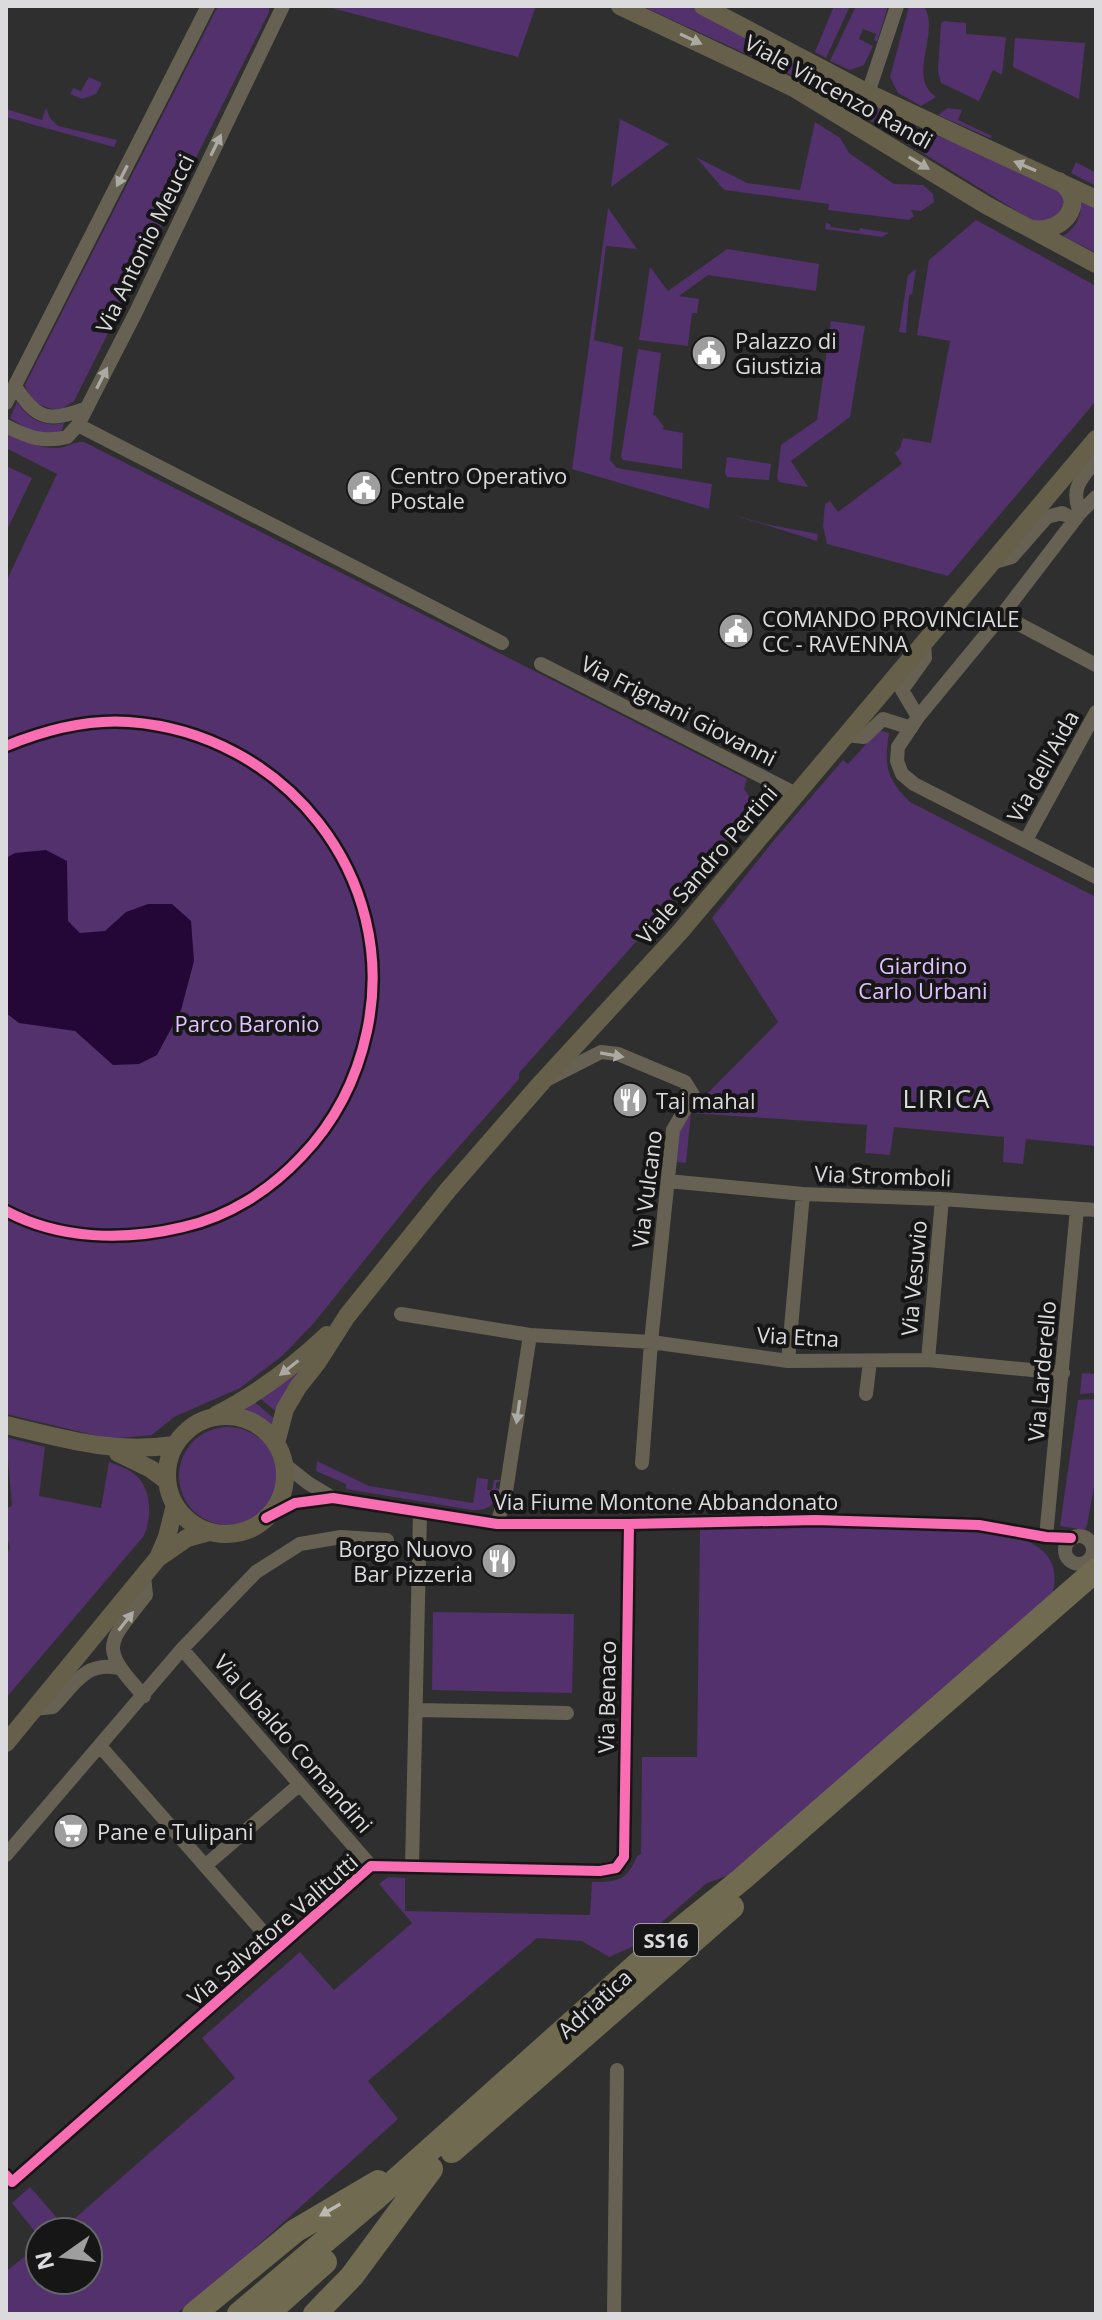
<svg xmlns="http://www.w3.org/2000/svg" width="1102" height="2320" font-family="'Open Sans',sans-serif">
<style>
.green{fill:#52316c}
.water{fill:#240736}
.lines{fill:none;stroke-linecap:round;stroke-linejoin:round}
.street{stroke:#666152;stroke-width:14}
.secondary{stroke:#66604b;stroke-width:18}
.highway{stroke:#706a50;stroke-width:24}
.cycleway-casing{stroke:#171617;stroke-width:15}
.cycleway{stroke:#f96db3;stroke-width:10}
.oneway{fill:#aca9a2}
.oneway2{fill:#acaaa5}
.oneway3{fill:#bbb8b2}
.labels{text-anchor:middle;dominant-baseline:central;stroke-width:8;stroke-linejoin:round;paint-order:stroke}
.shield{fill:#171617;stroke:#a09fa1;stroke-width:2}
.shield-label{font-size:20px;font-weight:bold;fill:#dbdadc}
.street-label{font-size:22px;fill:#dbdadc;stroke:#171617}
.poi-label{font-size:22px;fill:#dbdadc;stroke:#171617;text-anchor:start}
.park-label{font-size:22px;fill:#e1c2ff;stroke:#171617}
.quarter-label{font-size:26px;letter-spacing:2px;fill:#dbdadc;stroke:#171617}
</style>
<rect width="100%" height="100%" fill="#2f2f2f"/>
<path class="green" d="M218,6H269V12L74,401L60,410C42,408 31,402 25,385Z
M324,6H536L518,57Z
M642,6H689L914,126L1058,187L1063,194V209L1052,221H1033L811,84Z
M834,6H850L826,58L815,52Z
M856,6H888L877,42L874,40L876,34L863,29L859,39L873,46L864,65L850,70L830,61Z
M909,6H924C941,33 906,77 936,97L921,106L898,93L890,77Z
M944,21L966,23V34L1006,37L1002,75L993,70L979,101L941,83L938,71L941,23Z
M1015,38L1085,43L1079,99L1013,67Z
M89,77L102,83L96,94L82,99L70,94L73,88L81,91Z
M46,108L50,118L58,126L117,140L114,147L6,117V109L42,120Z
M948,108L962,110L958,120L992,136L990,138L938,115Z
M620,119L669,144L611,187Z
M815,122L840,138L849,153L894,184L923,185L933,194L934,202L921,211L911,210L914,216L909,220L828,210L829,204L724,190L696,157L747,183L800,190Z
M1076,162L1096,173V186L1071,173Z
M1081,199L1096,204V253L1063,236C1077,228 1082,215 1081,199Z
M608,208L637,249L606,246L594,340L623,347L610,460L617,468L712,484L709,509L572,469Z
M976,220L1096,286V401L948,576L827,544L823,526L825,504L830,501L838,512L902,464L895,453L900,448L903,438L931,443L950,341L917,335L929,260Z
M826,223L830,224L831,227L859,231L860,228L889,233L882,237L825,229Z
M727,249L819,264L816,291L708,275L679,296L699,299L697,313H692L688,346L639,340L650,267L668,291Z
M916,269L912,294L909,295L906,333L899,332L908,275Z
M831,321L865,326L850,417L791,461L808,487L779,482L777,478L781,445L817,420Z
M638,349L661,353L653,416L655,415L664,427L662,429L683,433L682,469L623,460L621,457Z
M17,402C29,419 43,428 64,423L62,430C43,440 27,429 10,418Z
M6,432C22,440 39,449 58,448C68,447 74,441 84,442L747,779L744,789C751,798 753,803 750,814L519,1073V1079L424,1186L313,1324L282,1356L240,1388L174,1417L152,1435L110,1439L6,1414V582L57,474L6,448Z
M727,457L771,464L769,480L727,477L725,473Z
M6,466L32,478L6,532Z
M724,512L765,524L818,534L817,541Z
M879,730L889,733C884,766 886,778 910,802L1096,897V1146L1026,1139L1023,1164L1003,1162L1004,1137L894,1127L890,1155L865,1153L867,1125L691,1113L686,1163L675,1162L679,1129L693,1108L778,1022L712,918L775,839L843,760L848,764Z
M318,1351L278,1413L258,1397Z
M1082,1373L1096,1374V1393L1080,1394Z
M1096,1399V1476L1087,1525L1085,1530L1060,1526L1078,1400Z
M253,1401L276,1420L274,1430L263,1420L235,1411Z
M179 1476a49 49 0 1 1 98 0a49 49 0 1 1-98 0Z
M6,1437L45,1447L39,1496L101,1508L109,1462C117,1465 126,1468 133,1473C152,1486 153,1519 143,1537L6,1698V1555L10,1548L6,1534V1508L12,1506Z
M317,1461L369,1486L473,1503L477,1478L488,1479L487,1490H492L494,1480H501L496,1483V1488L500,1489C497,1504 488,1511 472,1510L346,1489V1484L316,1471Z
M909,1527C954,1530 1074,1521 1052,1595L735,1873L707,1883L634,1946L609,1957L582,1941L537,1938L368,2081L398,2119L236,2265L176,2314H6V2271L40,2245V2280H88V2232H40V2238L12,2203L30,2187L65,2227L235,2078L202,2038L300,1952L334,1990L412,1923L379,1884L388,1877L405,1878V1911L590,1915L592,1882C617,1882 627,1881 637,1856L641,1854L642,1757H697L700,1529Z
M433,1612L574,1614L572,1693L432,1690Z"/>
<path class="water" d="M46,850L67,861L68,921L80,933L105,931L126,912L148,904H172L191,921L194,961L181,1010L157,1055L139,1064L113,1065L75,1031L19,1023L6,1013V858L15,853Z"/>
<g class="lines">
<path class="street" d="M868,93L897,6
M15,386C37,420 48,423 87,408
M6,403L208,6
M78,425L502,643
M6,426C28,437 42,443 67,437L78,425L136,312L283,6
M1096,497L1080,513L1002,615L918,717L898,747L897,761L902,774L914,784L1096,877
M1080,513C1070,487 1081,480 1096,460
M991,563L1012,557L1047,517L1062,513L1075,520
M1002,615L1096,665
M541,664L798,795
M918,717L902,690L925,658L924,642
M845,735L864,737L883,719L911,728
M1026,840L1096,712
M548,1079L601,1052L618,1054L685,1082L693,1095L673,1130L651,1342L642,1463
M668,1181L803,1194L942,1199L1096,1210
M401,1314L530,1335L651,1342L788,1361L928,1360L1063,1373
M928,1360L942,1199
M788,1361L803,1194
M866,1394L870,1361
M284,1464L308,1483L333,1498
M266,1518L295,1503L333,1498L497,1524H629L815,1520L979,1525L1046,1537L1071,1538
M497,1524L505,1498L530,1335
M1065 1550a14 14 0 1 1 28 0a14 14 0 1 1-28 0Z
M1046,1537L1077,1209
M144,1576L146,1595C107,1645 98,1646 144,1696
M182,1649L371,1866
M34,1709L53,1707C74,1685 85,1661 118,1668
M417,1710L567,1713
M100,1746L278,1949
M6,1855L182,1649L256,1572L300,1544L341,1537L387,1540
M206,1865L299,1785
M412,1867L420,1513
M6,2175L12,2182L371,1866L600,1871L616,1868L624,1857L629,1524
M614,2314L617,2070"/>
<path class="secondary" d="M620,6L794,88L986,205L1096,264
M703,6L868,93L1096,199
M1032,229C1063,234 1089,202 1059,181
M216,1415C258,1394 293,1367 327,1335
M167 1475a59 59 0 1 1 118 0a59 59 0 1 1-118 0Z
M6,1425C66,1439 112,1454 174,1445
M276,1443L285,1409L298,1387L317,1363L347,1316L448,1190L542,1082L680,932L1096,439
M118,1453L151,1469L167,1481
M158,1558L187,1538L209,1532
M6,1743L158,1558L167,1537L175,1505"/>
<path class="highway" d="M452,2151L732,1907
M194,2314L295,2231L378,2182
M239,2314L378,2196L648,1955L742,1879L1096,1570
M267,2314L325,2262
M315,2314L352,2276L431,2169"/>
<defs>
<path id="cycleway" d="M6,746C45,730 87,719 129,722C284,733 400,876 367,1031C357,1078 335,1122 301,1157C269,1191 228,1217 183,1227C125,1241 60,1240 6,1211
M266,1518L295,1503L333,1498L497,1524H629L815,1520L979,1525L1046,1537L1071,1538
M6,2175L12,2182L371,1866L600,1871L616,1868L624,1857L629,1524"/>
</defs>
<use href="#cycleway" class="cycleway-casing"/>
<use href="#cycleway" class="cycleway"/>
</g>
<defs><path id="oneway-solid" d="M-6-.8H1V-3.2L6.5 0L1 3.2V.8H-6Z" transform="scale(2)"/></defs>
<g class="oneway">
<use href="#oneway-solid" transform="translate(691 39) rotate(25)"/>
<use href="#oneway-solid" transform="translate(919 163) rotate(31)"/>
<use href="#oneway-solid" transform="translate(1025 166) rotate(-157)"/>
<use href="#oneway-solid" transform="translate(289 1368) rotate(142)"/>
</g>
<g class="oneway2">
<use href="#oneway-solid" transform="translate(216 145) rotate(-64)"/>
<use href="#oneway-solid" transform="translate(122 176) rotate(117)"/>
<use href="#oneway-solid" transform="translate(102 378) rotate(-63)"/>
<use href="#oneway-solid" transform="translate(612 1055) rotate(10)"/>
<use href="#oneway-solid" transform="translate(518 1412) rotate(98)"/>
<use href="#oneway-solid" transform="translate(126 1621) rotate(-52)"/>
</g>
<use class="oneway3" href="#oneway-solid" transform="translate(330 2210) rotate(150)"/>
<defs>
<symbol id="civic-disc" viewBox="-11 -11 22 22"><circle r="9.5" fill="#9f9e9f" stroke="#171617"/><path d="M-.6-6.5H3V-4.5H.6V-3L4-1V1h2V6H-6V1h2V-1L-.6-3ZM-1.2 2.5V6h2.4V2.5Z" fill="#fff"/></symbol>
<symbol id="restaurant-disc" viewBox="-11 -11 22 22"><circle r="9.5" fill="#9f9e9f" stroke="#171617"/><path d="M-5-6h1v4h1v-4h1v4h1v-4h1v5L-1.5 .5V6h-2V.5L-5-1ZM5-6V6H3V1.5H1.5Q1.5-4 5-6Z" fill="#fff"/></symbol>
<symbol id="supermarket-disc" viewBox="-11 -11 22 22"><circle r="9.5" fill="#9f9e9f" stroke="#171617"/><path d="M-6-5.5h2.5l.6 2H6L4.5 2H-2.5L-4.4-4H-6ZM-1.5 3.2a1.3 1.3 0 1 0 .1 0ZM3 3.2a1.3 1.3 0 1 0 .1 0Z" fill="#fff"/></symbol>
</defs>
<g fill-rule="evenodd">
<use href="#civic-disc" x="689" y="333" width="40" height="40"/>
<use href="#civic-disc" x="344" y="468" width="40" height="40"/>
<use href="#civic-disc" x="716" y="611" width="40" height="40"/>
<use href="#restaurant-disc" x="610" y="1080" width="40" height="40"/>
<use href="#restaurant-disc" x="479" y="1541" width="40" height="40"/>
<use href="#supermarket-disc" x="51" y="1811" width="40" height="40"/>
</g>
<g class="labels">
<rect class="shield" x="634" y="1924" width="64" height="32" rx="6"/>
<g class="shield-label">
<text x="666" y="1940">SS16</text>
</g>
<g class="street-label">
<text transform="translate(839 91) rotate(29)">Viale Vincenzo Randi</text>
<text transform="translate(144 243) rotate(-64)">Via Antonio Meucci</text>
<text transform="translate(679 710) rotate(27)">Via Frignani Giovanni</text>
<text transform="translate(1042 766) rotate(-61)">Via dell'Aida</text>
<text transform="translate(706 864) rotate(-49)">Viale Sandro Pertini</text>
<text transform="translate(883 1175) rotate(2)">Via Stromboli</text>
<text transform="translate(646 1189) rotate(-83)">Via Vulcano</text>
<text transform="translate(913 1278) rotate(-85)">Via Vesuvio</text>
<text transform="translate(798 1336) rotate(3)">Via Etna</text>
<text transform="translate(1041 1371) rotate(-85)">Via Larderello</text>
<text x="666" y="1501">Via Fiume Montone Abbandonato</text>
<text transform="translate(606 1697) rotate(-89)">Via Benaco</text>
<text transform="translate(294 1743) rotate(49)">Via Ubaldo Comandini</text>
<text transform="translate(272 1929) rotate(-41)">Via Salvatore Valitutti</text>
<text transform="translate(594 2003) rotate(-42)">Adriatica</text>
</g>
<g class="poi-label">
<text x="735" y="340">Palazzo di<tspan x="735" dy="25">Giustizia</tspan></text>
<text x="390" y="475">Centro Operativo<tspan x="390" dy="25">Postale</tspan></text>
<text x="762" y="618">COMANDO PROVINCIALE<tspan x="762" dy="25">CC - RAVENNA</tspan></text>
<text x="656" y="1100">Taj mahal</text>
<text x="473" y="1548" text-anchor="end">Borgo Nuovo<tspan x="473" dy="25">Bar Pizzeria</tspan></text>
<text x="97" y="1831">Pane e Tulipani</text>
</g>
<g class="park-label">
<text x="923" y="965">Giardino<tspan x="923" dy="25">Carlo Urbani</tspan></text>
<text x="247" y="1023">Parco Baronio</text>
</g>
<g class="quarter-label">
<text x="947" y="1098">LIRICA</text>
</g>
</g>
<rect width="1102" height="2320" fill="none" stroke="#dbdadc" stroke-width="16"/>
<g transform="translate(64 2256) rotate(256)"><circle r="38" fill="#171617" stroke="#656466" stroke-width="2"/>
<path d="M0-6L14 30L0 20L-14 30Z" fill="#9f9e9f"/>
<text y="-12" font-size="22" font-weight="bold" text-anchor="middle" fill="#dbdadc">N</text>
</g>
</svg>
